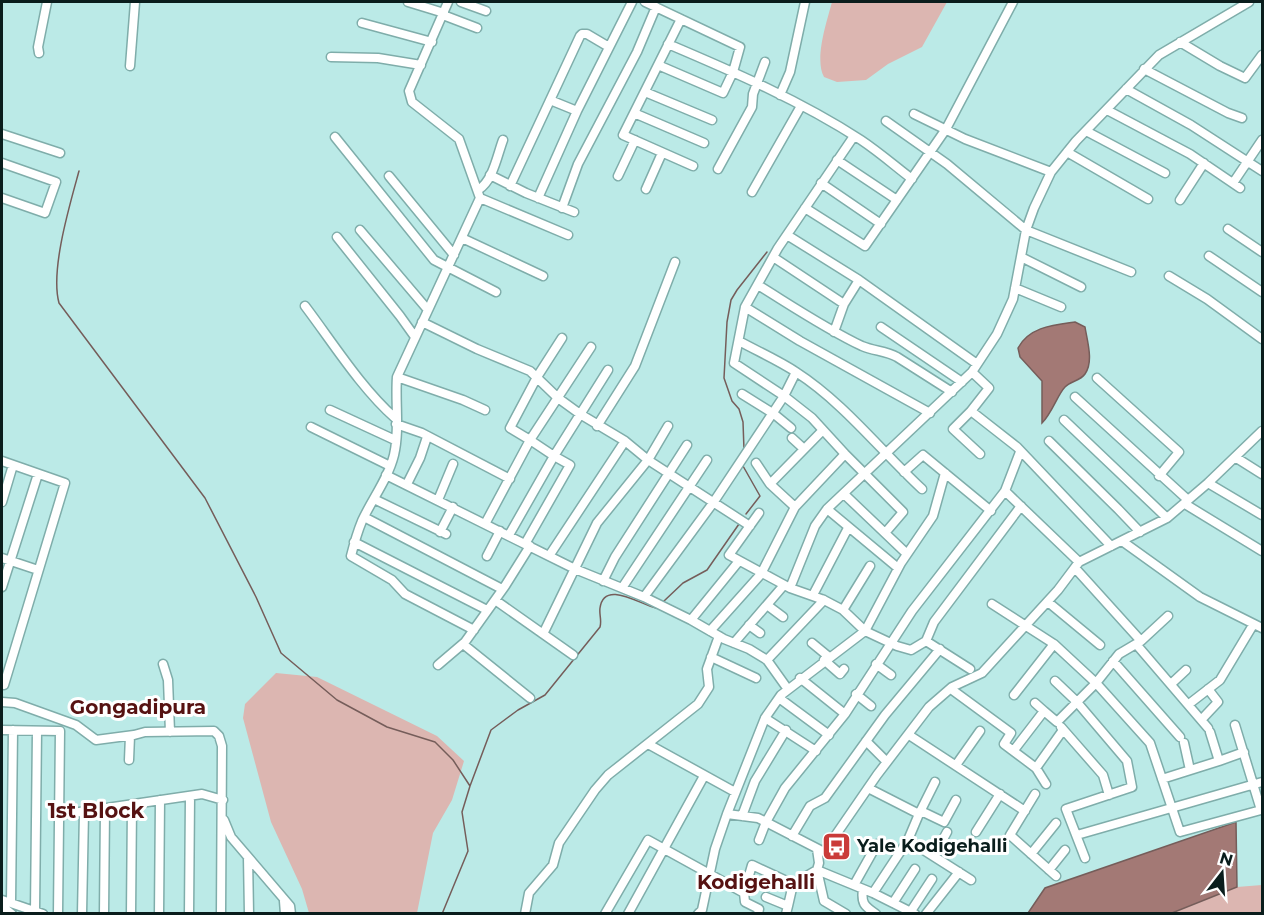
<svg xmlns="http://www.w3.org/2000/svg" width="1264" height="915" font-family="Montserrat,sans-serif">
<style>
.green{fill:#dcb6b1}
.water{fill:#a37975;stroke:#755d5a;stroke-width:1.5}
.lines{fill:none;stroke-linecap:round;stroke-linejoin:round}
.stream{stroke:#755d5a;stroke-width:1.5}
.minor-casing{stroke:#7fadaa;stroke-width:11}
.minor{stroke:#fff;stroke-width:8}
.labels{text-anchor:middle;dominant-baseline:central;stroke-width:6;stroke-linejoin:round;paint-order:stroke}
.poi-label{font-size:18px;font-weight:bold;fill:#0a1d1c;stroke:#fff;text-anchor:start}
.neighbourhood-label{font-size:20px;font-weight:bold;fill:#561212;stroke:#fff}
.quarter-label{font-size:21px;font-weight:bold;fill:#561212;stroke:#fff}
</style>
<rect width="100%" height="100%" fill="#bbeae7"/>
<path class="green" d="M832,2H947L922,47L888,64L866,80L837,82L824,77C814,59 827,21 832,2Z
M276,673L317,677L437,736L464,761L452,800L433,833L417,913H309L302,889L271,822L243,718L245,704Z
M1262,885V913H1172L1237,887Z"/>
<path class="water" d="M1075,322L1085,327C1087,340 1094,362 1085,374C1080,381 1071,381 1065,387C1058,394 1052,413 1042,423V381L1020,357L1018,348C1029,327 1053,325 1075,322Z
M1236,822L1237,887L1172,913H1028L1045,888Z"/>
<g class="lines">
<path class="stream" d="M79,171C70,204 50,270 59,303L205,498L256,597L281,653L337,700L387,727L435,742L453,760L470,786
M744,450L743,422L739,409L732,401L724,378L727,322L731,300L737,290L767,252
M743,466L760,496L746,514
M664,601L683,583L707,570L739,524
M442,914L468,851L462,812L470,786L491,730L518,710L545,695L600,627C602,620 599,615 600,608C604,579 641,605 656,608"/>
<defs>
<path id="minor" d="M408,2L444,13
M448,2L409,91L412,102L459,139L480,198L397,377C395,402 400,430 394,455C388,479 372,499 362,521C357,533 354,544 351,556L392,580L405,594L474,630
M461,2L486,11
M645,2L740,47L733,72L723,93L658,65
M443,15L477,28
M681,19L623,135L693,166
M362,23L432,42
M1180,42L1220,66L1245,78L1262,55
M668,44C734,72 801,101 861,140C879,152 895,166 912,179
M39,53L38,47L47,2
M331,57L378,58L421,65
M130,66L135,2
M1144,69L1228,113L1242,118
M1126,89L1191,125L1262,171
M645,92L712,120
M780,95L790,72L805,2
M550,100L577,111
M1107,110L1190,154L1240,188
M634,113L704,143
M914,114L965,139L1051,172
M886,121L947,164L1026,230L1131,272
M1086,131L1165,173
M2,134L60,153
M335,137L434,260L496,292
M1067,152L1148,199
M837,160L897,200
M2,163L56,182L45,213L2,198
M718,169L752,107L753,94L765,62
M490,175L526,193L574,212
M389,176L454,255
M618,176L635,140
M821,183L881,224
M1233,183L1262,140
M510,186L580,36L582,34H587L609,47
M646,189L662,153
M478,190C493,181 497,156 503,140
M752,192L801,106
M480,198L568,235
M538,198L577,111L632,2
M1180,200L1204,163
M562,208L578,164L637,52L656,7
M805,208L865,246L946,129L1013,2
M1228,229L1262,252
M360,230L428,310
M787,235L859,280L977,364
M337,237L400,316L415,337
M462,238L543,276
M1209,256L1262,292
M773,257L844,304L859,280
M1021,257L1081,287
M1169,276L1207,299L1262,339
M758,285C792,306 826,329 862,346C874,351 886,351 897,357L952,392
M1015,288L1061,307
M305,306C333,343 361,388 395,418
M745,307L800,341L930,413
M422,322L477,349L530,371L558,398L580,414L625,441L648,460L750,526
M881,327L962,382
M834,332L844,304
M562,338L537,377L510,428L530,440L591,347
M739,341C757,351 778,360 796,372C844,403 880,450 922,489
M796,372L784,396L812,418L845,454L903,512L885,533
M972,372L989,388L971,411L1017,447L1111,546
M397,377L463,400L485,410
M1097,378L1179,452L1159,476
M742,394L774,414L791,428
M1075,397L1188,500
M330,410L395,440
M971,411L953,429L980,454
M1064,420L1167,518
M396,424L422,433L510,479
M597,426L635,366L675,262
M311,427L390,466
M792,438L804,449
M1049,441L1118,509L1140,532
M1235,457L1262,474
M2,461L65,483L4,685
M756,463L770,484
M904,472L923,455L991,511
M386,475L575,569L644,597L691,620L724,639L749,649L767,660L787,688
M1208,483L1262,515
M407,484L420,458L427,437
M1005,491L1079,562
M844,494L907,554
M374,499L446,534
M438,500L453,464
M2,502L13,465
M1185,504L1262,551
M795,507L770,484L823,430
M827,509L898,568
M759,513L729,555L790,588L824,600L843,610L865,631L901,563L933,516L945,473
M364,517L502,589
M485,524L530,440L554,456L509,535
M440,532L453,507
M1122,541L1200,597L1262,628
M354,542L487,610
M525,544L570,465L554,456L608,370
M487,556L500,531
M549,556L625,441
M2,558L38,570
M603,581L615,557L687,445
M2,587L38,474
M622,588L707,460
M790,588L815,526L827,509L972,372L997,334L1013,299L1026,230L1034,208L1051,172L1076,141L1159,55L1249,2
M813,595L848,528
M644,597L713,503L784,396L734,363L745,307L778,248L854,136
M495,600L573,655
M1048,602L1100,645
M992,604L1054,644L1096,683L1150,743L1180,832L1261,810L1235,725
M767,605L783,617
M843,610L870,566
M691,620L739,561
M749,625L760,633
M710,631L761,574L795,507L845,454
M543,634L597,523L648,460L668,426
M926,641L934,622L1021,506
M1141,641L1168,616
M734,643L784,585
M812,643L829,657
M463,644L530,698
M1136,644L1208,728
M711,657L756,678
M767,660L824,600
M824,660L840,674L844,669
M1113,661L1180,737
M163,664L168,680L170,732
M876,664L891,675
M438,665L465,642L505,586L530,546
M800,678L845,714
M1055,681L1076,701L1127,761L1132,787L1066,809L1085,858
M1171,684L1186,670
M951,689L1011,733L1004,744L1036,768L1063,730
M856,694L871,706
M1014,695L1054,644
M779,698L829,735
M2,702L15,703L76,725L96,740L134,735L145,732L214,731L219,736L222,746L221,914
M1035,703L1044,711
M1189,704L1220,680L1253,625
M765,718L816,751
M1202,719L1218,702L1208,689
M1061,727L1103,775L1109,795
M2,730L60,731L58,914
M1210,732L1219,761L1244,752
M909,735L1025,811
M866,741L887,762
M1184,743L1190,770
M648,744L735,792
M1014,750L1044,711L1057,722L1096,683L1119,654L1141,641L1075,568
M129,760L130,736
M956,765L980,731
M1036,768L1046,784
M1162,779L1219,761
M868,788L919,814L935,782
M1035,794L1010,835L1056,876
M921,811L944,822L956,800
M727,814L765,718L781,695L865,631L897,646L911,650L926,641L970,669
M59,815L202,794L223,800
M742,816L755,781L786,730
M224,820L231,837L290,906L291,914
M976,832L1000,794
M1077,835L1262,782
M792,836L810,806L825,798L885,715L940,649
M759,840L766,822L785,788L845,714L912,611L1005,491L1020,452
M908,840L971,880
M817,849L819,863L817,870L824,901L846,914
M1031,854L1056,823
M934,856L947,832
M248,857L249,914
M1049,870L1065,850
M854,885L877,844
M863,889C861,903 864,906 876,914
M873,893L908,840L919,814
M766,897L788,906L786,914
M2,900L43,914
M284,901L285,914
M11,903L13,730
M893,903L915,869
M2,906L12,914
M788,906L793,884
M35,911L37,731
M911,911L932,879
M82,914L84,812
M104,914L105,808
M131,914L132,805
M159,914L160,800
M189,914L190,796
M525,914L529,893L553,865L559,843L595,790L608,775L698,704L709,687L707,669L719,636
M605,914L648,840L744,893
M628,914L704,776
M698,914L702,910L715,849L727,814L758,818L824,852L877,775L929,707L952,687L982,673L1058,590L1079,562L1167,518L1208,483L1262,431
M758,914L759,909L745,902L744,893L752,865L793,884L817,870L873,893L915,914
M926,914L959,872"/>
</defs>
<use href="#minor" class="minor-casing"/>
<use href="#minor" class="minor"/>
</g>
<defs>
<symbol id="bus-square" viewBox="-11 -11 22 22"><rect x="-9" y="-9" width="18" height="18" rx="4" fill="#ca3b39" stroke="#fff"/><path d="M-5-6H5V4H4V6H2V4H-2V6H-4V4H-5ZM-3.5-4V0h7V-4ZM-3.5 1.2v1.5H-2V1.2ZM2 1.2v1.5H3.5V1.2Z" fill="#fff"/></symbol>
</defs>
<g fill-rule="evenodd">
<use href="#bus-square" x="820" y="830" width="33" height="33"/>
</g>
<g class="labels">
<g class="poi-label">
<text x="857" y="846">Yale Kodigehalli</text>
</g>
<g class="neighbourhood-label">
<text x="138" y="707">Gongadipura</text>
<text x="756" y="882">Kodigehalli</text>
</g>
<g class="quarter-label">
<text x="96" y="810">1st Block</text>
</g>
</g>
<rect width="1264" height="915" fill="none" stroke="#0a1d1c" stroke-width="6"/>
<g transform="translate(1222 873) rotate(17)" stroke="#ffffff" stroke-width="4.5" paint-order="stroke">
<path d="M0-4.5L10 22L0 15L-10 22Z" fill="#0a1d1c"/>
<text y="-9" font-size="16" font-weight="bold" text-anchor="middle" fill="#0a1d1c">N</text>
</g>
</svg>
